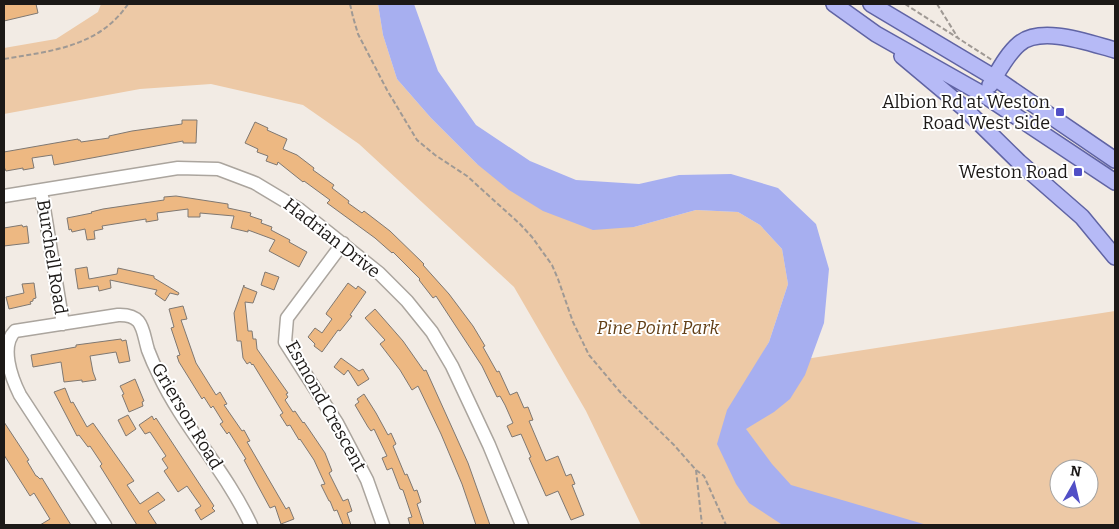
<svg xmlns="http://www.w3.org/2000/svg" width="1119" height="529" font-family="Bitter,serif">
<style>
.green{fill:#edc9a6;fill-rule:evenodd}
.water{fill:#a7aff0}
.building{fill:#edb882;stroke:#7f7872}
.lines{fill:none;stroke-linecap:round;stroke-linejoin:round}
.minor-casing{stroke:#aba59e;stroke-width:15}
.major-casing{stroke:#6064a4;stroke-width:18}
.path{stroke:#9f9994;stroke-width:2;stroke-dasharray:5 2.5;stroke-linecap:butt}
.minor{stroke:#fff;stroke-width:12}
.major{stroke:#b6baf6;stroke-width:15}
.poi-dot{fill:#514fc6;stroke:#fff;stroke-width:2}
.labels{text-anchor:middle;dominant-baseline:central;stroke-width:4;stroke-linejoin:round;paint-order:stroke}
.poi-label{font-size:18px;fill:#1c1917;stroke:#fff;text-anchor:end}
.street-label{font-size:18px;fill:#1c1917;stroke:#fff}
.park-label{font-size:18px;font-style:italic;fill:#623f16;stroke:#fff}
</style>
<rect width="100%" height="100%" fill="#f2ebe4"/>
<path class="green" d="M101,4H378L383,35L397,79L431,118L477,164L634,227L696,210L738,212L760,225L782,249L788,284L769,342L757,363L812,358L1115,311V525H641L586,411L514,287L359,144L303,105L211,84L140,89L4,114V48L56,39L98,12ZM1059,469H1089V499H1059Z"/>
<path class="water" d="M378,4H414L438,71L476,125L530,161L576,180L639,184L679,175L731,174L778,188L816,224L829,269L824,323L805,375L790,399L774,412L746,429L772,464L791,485L927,525H786L781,524L749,503L736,484L717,444L727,410L769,342L788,284L782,249L760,225L738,212L696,210L634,227L593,230L543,211L509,190L477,164L431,118L397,79L383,35Z"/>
<path class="building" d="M4,4H36L38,13L4,21Z
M182,120H197L196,143H183V141L54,165L52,155L32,158L34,168L23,170V168L6,171L4,167V152L78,139V140H80L81,142L109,138V136L132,131L182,124Z
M255,122L268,128L267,130L287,139L283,149L297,155L314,168L313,170L334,185L332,188L349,201L348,203L362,213L364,211L390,231L424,264L423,265L449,294L473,326L485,346L483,347L497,372L499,371L510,395L517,392L524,408L528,407L533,420L529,421L546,461L558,456L566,476L571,474L575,484L572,485L584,515L571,520L558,491L546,496L529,458L531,457L521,434L512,437L507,426L513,423L505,405L500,396L497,397L482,366L436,296L433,298L419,280L420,279L393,252L392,253L375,238L327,203L330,200L304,181L303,182L278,162L277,165L266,161L268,156L257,152L258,149L245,143Z
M176,196L228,204V208L251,213L250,216L262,220L261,223L272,227L271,230L290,240L289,242L307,252L299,267L269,251L275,240L248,230V232L231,228L234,216L200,213V217H188V209L157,213L158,220L146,222V219L102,226L103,229L94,231L95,239L87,240L85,229L72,232L71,229L69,230L67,218L92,213L91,212L103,209L164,200V197Z
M22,225L23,227L27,226L29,243L4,246V228Z
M87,267L89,279L117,274L118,268L154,276V278L179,293L178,295L170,293L165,301L155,294L157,290L110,280L111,288L99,291L98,286L78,289L75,269Z
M265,272L279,277L274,290L261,285Z
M34,283L36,298L33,299V301L30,302L31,304L9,309L6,297L24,293L22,284Z
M348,283L356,289L358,286L366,292L350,315L352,316L340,331L338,330L322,352L314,346L315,344L308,337L315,328L322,333L332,319L326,314L327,312Z
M244,285V287L257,292L253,303L245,302L248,331H252L253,339H256L257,349L288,393L286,394L288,397L285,400L293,412L295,411L303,423L304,422L325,453L332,471L329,473L343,501L348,499L352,511L347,513L351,525H343L337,510L334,511L330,501H329L321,485L325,484L314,460L300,439L299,440L290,425L287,426L280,415L283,413L253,364L252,365L250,362L247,364L243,358L241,341H237L234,313Z
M183,306L187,319L181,320L196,363L216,395L220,392L227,404L224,405L242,431L244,430L250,441L247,442L286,509L289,507L294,519L281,524L275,506L270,508L244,460L246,459L229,432L227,434L220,424L223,422L213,406L211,408L204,397L202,399L179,362L177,356L180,355L171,328L174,327L169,309Z
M375,309L403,341L424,371L426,370L468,463L490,525H476L462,484L441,434L418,386L412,390L400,370L380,344L385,340L365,318Z
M121,339L122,341L126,340L130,361L119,363L116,352L90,356L93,372L96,380L82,382V380L64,382L61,362L33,367L31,355L76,347V345Z
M341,358L359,371L363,369L369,379L358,386L348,370L344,375L334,367Z
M135,379L144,401L142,402L143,406L129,412L122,395L124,394L120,386Z
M65,388L71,403L73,402L87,427L93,423L134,481L127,485L140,504L158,492L165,500L148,511L157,525H137L100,466L102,464L90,446L88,447L79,435L77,436L54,392Z
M364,394L376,413L388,435L391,433L396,444L393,446L405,475L407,474L414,491L417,490L421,502L417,504L424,525H410L408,518L412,517L403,490L400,489L392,468L387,470L382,458L387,456L374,429L371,431L368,427L355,405L359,402L357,399Z
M128,415L136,429L126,436L118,420Z
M152,416L154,420L156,418L214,506L212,508L215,511L201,520L195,510L201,506L187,486L178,492L164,471L168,468L162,459L166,456L150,432L145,434L139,425Z
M4,422L29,460L27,461L36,476H37L40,479L42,478L71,525H40L50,519L34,493L30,496L4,455Z"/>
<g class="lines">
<defs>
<path id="minor" d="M41,190L63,324
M4,196L178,168L218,169L255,183L300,210L379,273L407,301L432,332L452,366L489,445L522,525
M343,243L287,318L285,342L337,423L367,480L383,525
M105,525L20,395C11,377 0,346 15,331L118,315C144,314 142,330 148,350C151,358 155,367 159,375C184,428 226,471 251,525"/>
<path id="major" d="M834,4L876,34L984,95L1115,182
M871,4L995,78L1115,160
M902,56L964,108L1019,162L1082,217L1115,257
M990,85C998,72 1007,54 1019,44C1041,25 1089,43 1115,50"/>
</defs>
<use href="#minor" class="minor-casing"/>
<use href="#major" class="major-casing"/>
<path class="path" d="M350,4L353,17L358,34L387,90L417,140L435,155L467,176L520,224L532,237L552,265L558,279L573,322L589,355L621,393L674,445L696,470L704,476L726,525
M905,4L992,60
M937,4L958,38
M4,59C51,51 99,47 128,4
M696,470L702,525"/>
<use href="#minor" class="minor"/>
<use href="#major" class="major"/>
</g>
<g class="poi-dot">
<rect x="1055" y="107" width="10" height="10" rx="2.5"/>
<rect x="1073" y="167" width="10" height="10" rx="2.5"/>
</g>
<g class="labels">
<g class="poi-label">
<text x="1050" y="102">Albion Rd at Weston<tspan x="1050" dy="21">Road West Side</tspan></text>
<text x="1068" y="172">Weston Road</text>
</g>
<g class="street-label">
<text transform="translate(332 238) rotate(38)">Hadrian Drive</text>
<text transform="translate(52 257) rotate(81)">Burchell Road</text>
<text transform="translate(326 406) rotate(61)">Esmond Crescent</text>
<text transform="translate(187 416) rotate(59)">Grierson Road</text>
</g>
<g class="park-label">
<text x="658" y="328">Pine Point Park</text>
</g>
</g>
<rect width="1119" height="529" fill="none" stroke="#1c1917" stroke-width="10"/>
<g transform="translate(1074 484) rotate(8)"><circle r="24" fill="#ffffff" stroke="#a4a3a2"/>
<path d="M0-4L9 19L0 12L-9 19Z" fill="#514fc6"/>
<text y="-8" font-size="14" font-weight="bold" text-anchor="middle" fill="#1c1917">N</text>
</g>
</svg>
